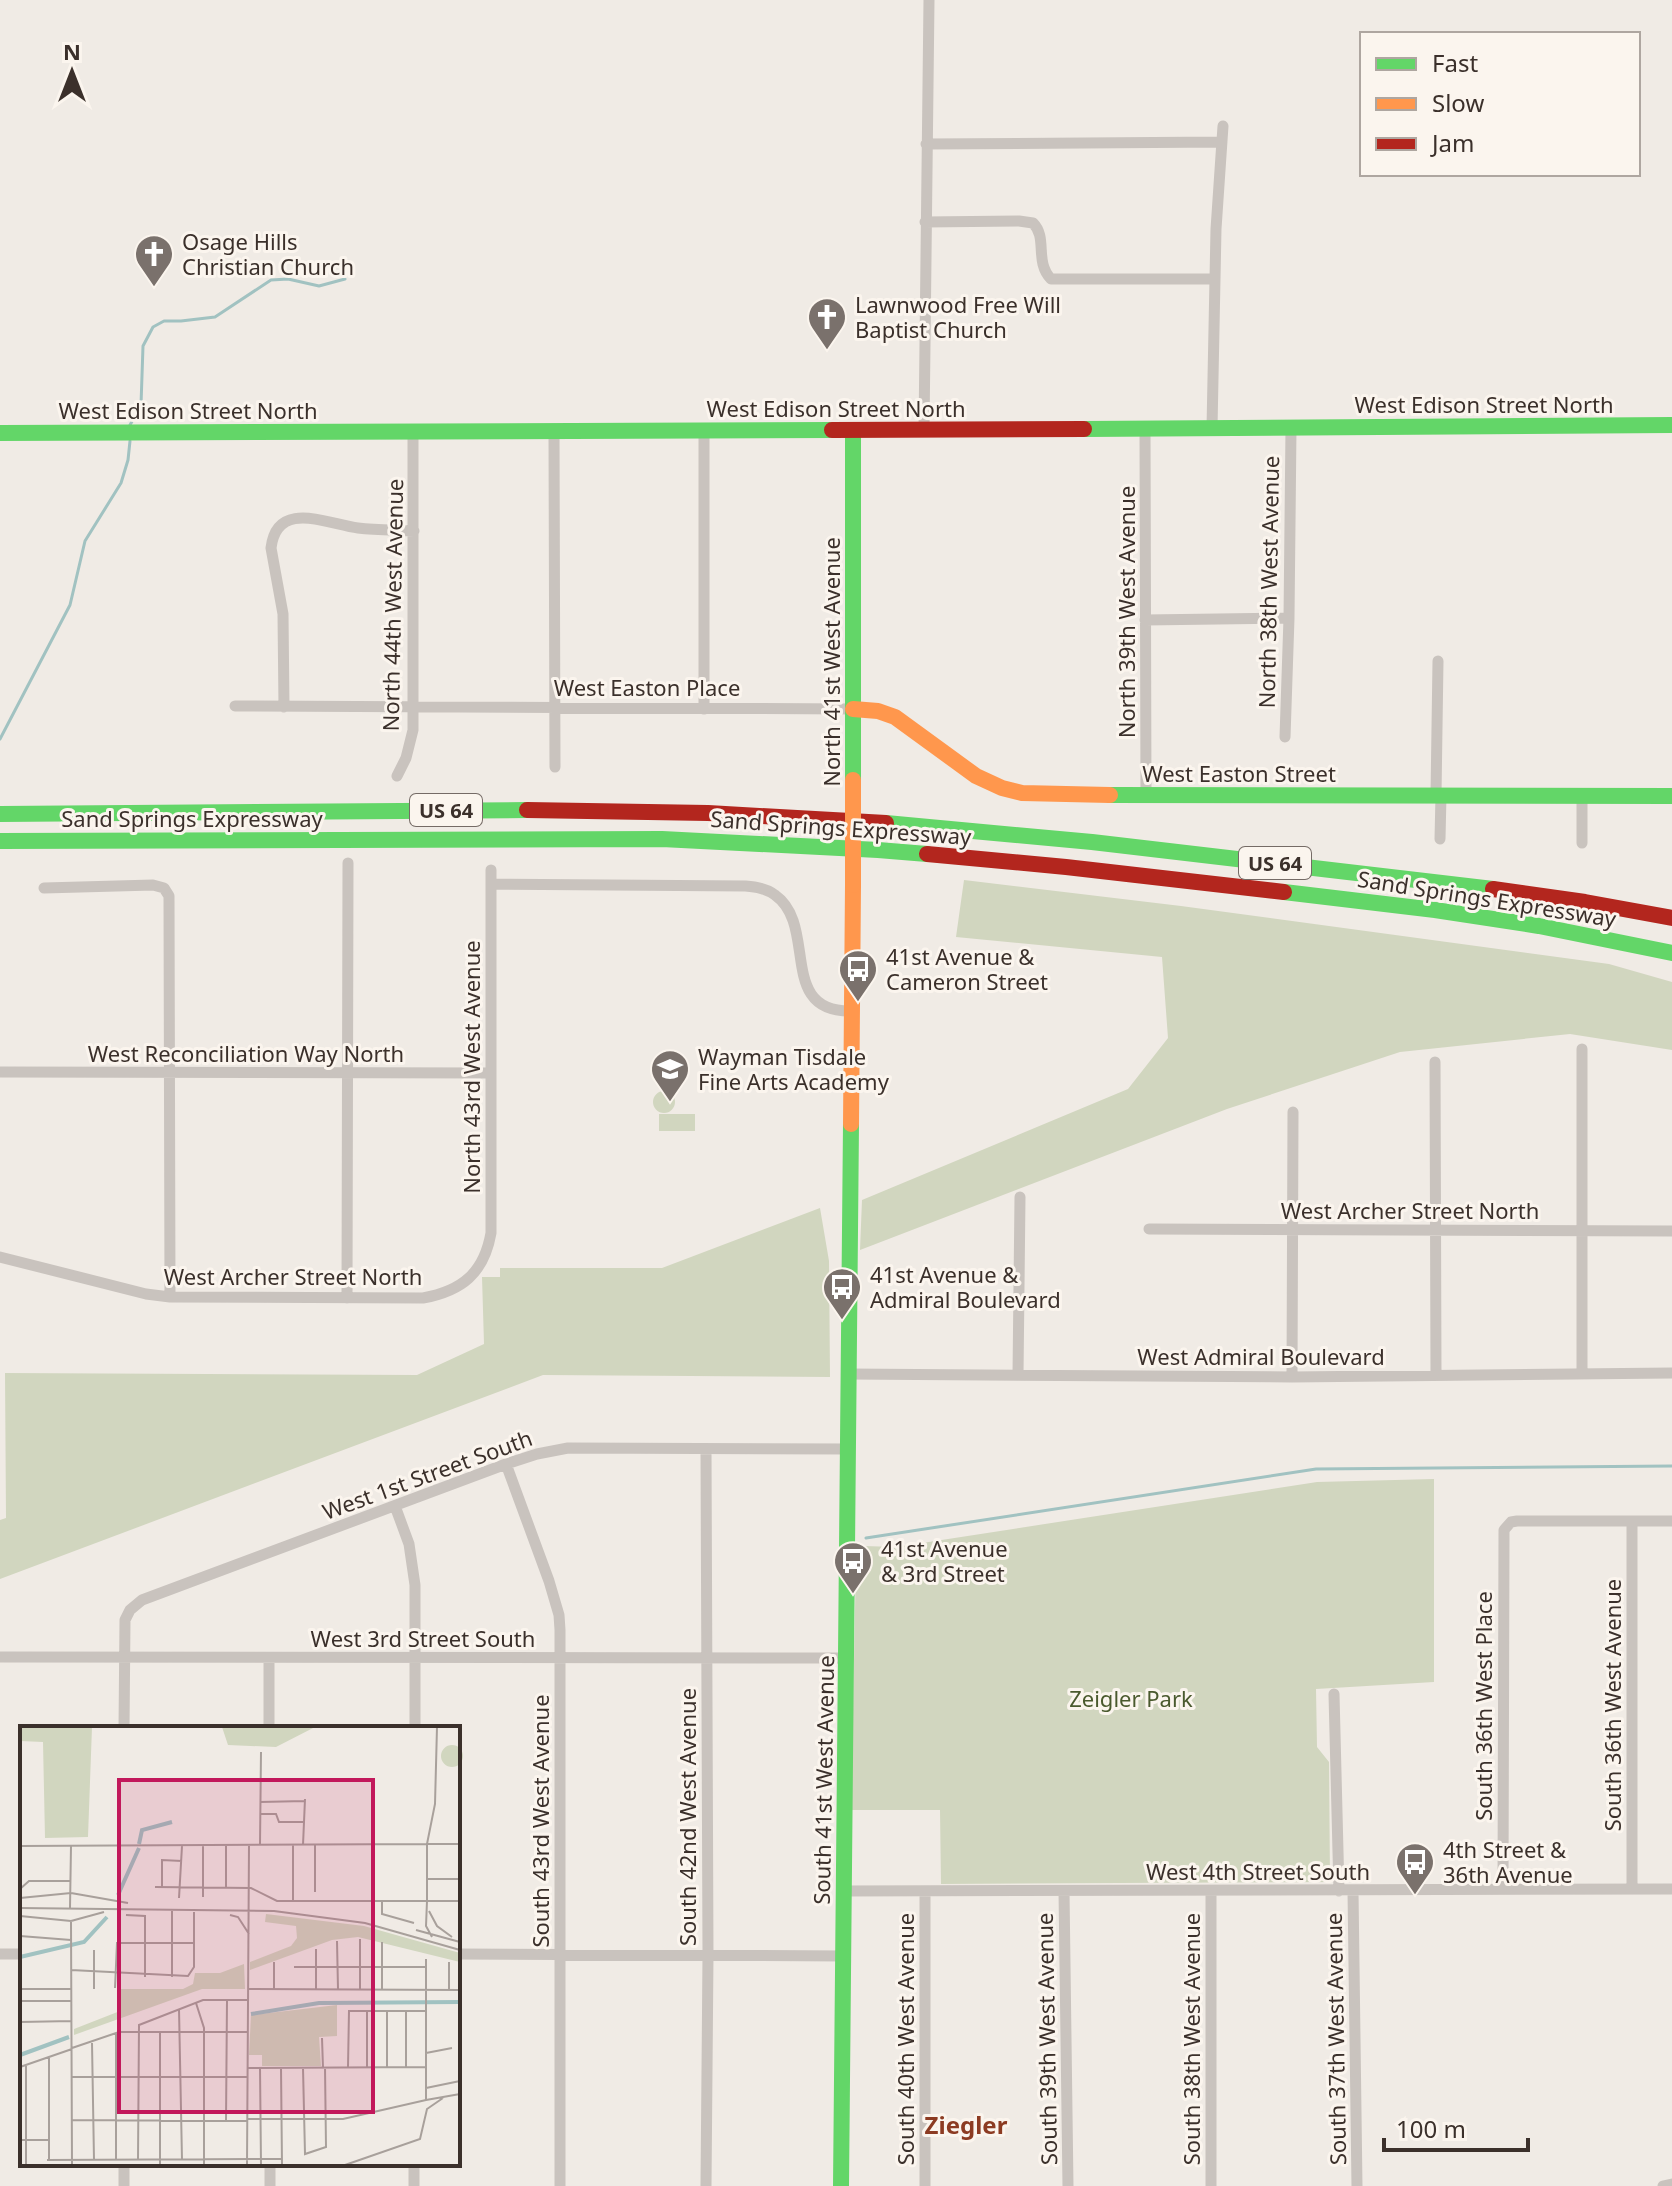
<svg xmlns="http://www.w3.org/2000/svg" width="1672" height="2186" font-family="'Noto Sans',sans-serif">
<style>
.green{fill:#d1d6bf}
.lines{fill:none;stroke-linecap:round;stroke-linejoin:round}
.stream{stroke:#a1c2c1;stroke-width:3}
.street{stroke:#c9c3be;stroke-width:11}
.fast{stroke:#63d668;stroke-width:16}
.slow{stroke:#ff974d;stroke-width:16}
.jam{stroke:#b3261e;stroke-width:16}
.slow-bridge{stroke:#ff974d;stroke-width:16}
.labels{text-anchor:middle;dominant-baseline:central;stroke-width:6;stroke-linejoin:round;paint-order:stroke}
.shield{fill:#fbf5ee;stroke:#756b66;stroke-width:2}
.shield-label{font-size:20px;font-weight:bold;fill:#3b302b}
.poi-label{font-size:22px;fill:#3b302b;stroke:#fbf5ee;text-anchor:start}
.street-label{font-size:22px;fill:#3b302b;stroke:#fbf5ee}
.park-label{font-size:22px;fill:#4a5a2e;stroke:#fbf5ee}
.neighbourhood-label{font-size:24px;font-weight:bold;fill:#8c3b22;stroke:#fbf5ee}
.inset-river{fill:none;stroke:#a1c2c1;stroke-width:4}
.inset-road{fill:none;stroke:#a8a09b;stroke-width:2}
.view{fill:#c2185b;fill-opacity:0.15;stroke:#c2185b;stroke-width:4}
.inset-edge{fill:none;stroke:#3b302b;stroke-width:4}
</style>
<rect width="100%" height="100%" fill="#f0ebe5"/>
<path class="green" d="M964,880L1181,906L1609,964L1672,982V1050L1570,1034L1400,1052L1227,1109L860,1250L862,1200L1128,1089L1168,1038L1162,957L956,937Z
M653 1102a11 11 0 1 1 22 0a11 11 0 1 1-22 0Z
M659,1114H695V1131H659Z
M820,1208L829,1261L830,1377L543,1375L0,1579V1520L6,1518L5,1373L417,1375L484,1344L482,1277H500V1268H662Z
M1434,1479V1682L1316,1689L1317,1747L1329,1762L1330,1882L941,1884L940,1810H851L856,1561L864,1546L896,1547L1317,1482Z"/>
<g class="lines">
<path class="stream" d="M130,425L141,405L143,346L153,327L164,321H181L215,317L271,280L288,279L319,286L345,279
M0,739L70,605L85,541L121,483L128,460L130,441
M866,1538L1316,1469L1672,1466"/>
<path class="street" d="M926,144L1222,142
M925,222L1019,221L1033,223C1048,238 1034,261 1051,279H1215
M1212,428L1216,229L1223,126
M1145,429L1146,796
M924,430L929,0
M554,432L555,767
M1145,620L1289,618
M235,706L853,709
M284,707L283,614L271,548C277,499 327,524 358,528C376,530 395,530 414,531
M704,709V431
M1285,737L1289,618L1291,428
M397,776L406,758L413,730V432
M1436,795L1438,661
M1582,796V843
M1440,839L1441,795
M491,884L745,886C755,887 766,888 775,895C819,926 776,1014 853,1011
M44,888L153,885L164,888L169,896L170,1297
M1435,1062L1436,1374
M0,1072L491,1073
M1149,1229L1672,1231
M0,1257L146,1294L170,1297L423,1298C462,1291 484,1273 491,1233V870
M347,1298L348,863
M1582,1373V1049
M849,1374L1292,1377L1672,1373
M1018,1375L1020,1197
M1292,1377L1293,1112
M506,1464L549,1581L559,1615L560,1630V2186
M395,1506L409,1544L415,1585V1728
M0,1657L846,1658
M269,1658V1728
M1334,1694L1339,1891
M124,1728L125,1620L130,1610L142,1600L506,1464L537,1454L568,1448L849,1449
M1503,1889L1504,1530L1511,1522L1517,1521H1672
M1632,1889V1521
M844,1891L1672,1889
M925,1891V2186
M1064,1891L1068,2186
M1211,1891V2186
M1353,1891L1357,2186
M0,1954H22
M458,1954L843,1956
M124,2164V2186
M270,2186V2164
M414,2186V2164
M706,2186L708,1955L706,1449
M1663,2186L1672,2184"/>
<path class="fast" d="M1084,429L1672,425
M853,430V780
M0,433L832,430
M1110,795L1672,796
M0,814L527,810
M886,823L1092,842L1493,889
M0,841L662,839L878,850L927,854
M1284,892L1435,910L1539,926L1672,953
M841,2186L851,1124"/>
<path class="slow" d="M853,709L878,711L895,717L976,776L1002,788L1022,793L1110,795
M851,1124L853,885"/>
<path class="jam" d="M832,430L1084,429
M527,810L708,813L886,823
M927,854L1066,867L1284,892
M1493,889L1585,902L1672,918"/>
<path class="slow-bridge" d="M853,780V885"/>
</g>
<defs>
<symbol id="church-pin" viewBox="-11 -11 22 30"><path d="M0 17L-7.5 6A9.5 9.5 0 1 1 7.5 6Z" fill="#7a716c" stroke="#fbf5ee"/><path d="M-1.2-6h2.4v3.5h3.3v2.4h-3.3V6h-2.4V-.1h-3.3v-2.4h3.3Z" fill="#fff"/></symbol>
<symbol id="bus-pin" viewBox="-11 -11 22 30"><path d="M0 17L-7.5 6A9.5 9.5 0 1 1 7.5 6Z" fill="#7a716c" stroke="#fbf5ee"/><path d="M-5-6H5V4H4V6H2V4H-2V6H-4V4H-5ZM-3.5-4V0h7V-4ZM-3.5 1.2v1.5H-2V1.2ZM2 1.2v1.5H3.5V1.2Z" fill="#fff"/></symbol>
<symbol id="school-pin" viewBox="-11 -11 22 30"><path d="M0 17L-7.5 6A9.5 9.5 0 1 1 7.5 6Z" fill="#7a716c" stroke="#fbf5ee"/><path d="M0-5L7-2L0 1L-7-2ZM-4 1L0 2.5L4 1V4Q0 6-4 4Z" fill="#fff"/></symbol>
</defs>
<g fill-rule="evenodd">
<use href="#church-pin" x="132" y="232" width="44" height="60"/>
<use href="#church-pin" x="805" y="295" width="44" height="60"/>
<use href="#bus-pin" x="836" y="947" width="44" height="60"/>
<use href="#school-pin" x="648" y="1047" width="44" height="60"/>
<use href="#bus-pin" x="820" y="1265" width="44" height="60"/>
<use href="#bus-pin" x="831" y="1539" width="44" height="60"/>
<use href="#bus-pin" x="1393" y="1840" width="44" height="60"/>
</g>
<g class="labels">
<g class="shield">
<rect x="410" y="794" width="72" height="32" rx="6"/>
<rect x="1239" y="847" width="72" height="32" rx="6"/>
</g>
<g class="shield-label">
<text x="446" y="810">US 64</text>
<text x="1275" y="863">US 64</text>
</g>
<g class="poi-label">
<text x="182" y="241">Osage Hills<tspan x="182" dy="25">Christian Church</tspan></text>
<text x="855" y="304">Lawnwood Free Will<tspan x="855" dy="25">Baptist Church</tspan></text>
<text x="886" y="956">41st Avenue &amp;<tspan x="886" dy="25">Cameron Street</tspan></text>
<text x="698" y="1056">Wayman Tisdale<tspan x="698" dy="25">Fine Arts Academy</tspan></text>
<text x="870" y="1274">41st Avenue &amp;<tspan x="870" dy="25">Admiral Boulevard</tspan></text>
<text x="881" y="1548">41st Avenue<tspan x="881" dy="25">&amp; 3rd Street</tspan></text>
<text x="1443" y="1849">4th Street &amp;<tspan x="1443" dy="25">36th Avenue</tspan></text>
</g>
<g class="street-label">
<text x="1484" y="404">West Edison Street North</text>
<text x="836" y="408">West Edison Street North</text>
<text x="188" y="410">West Edison Street North</text>
<text transform="translate(1268 582) rotate(-89)">North 38th West Avenue</text>
<text transform="translate(392 605) rotate(-89)">North 44th West Avenue</text>
<text transform="translate(1126 612) rotate(-90)">North 39th West Avenue</text>
<text transform="translate(831 662) rotate(-90)">North 41st West Avenue</text>
<text x="647" y="687">West Easton Place</text>
<text x="1239" y="773">West Easton Street</text>
<text x="192" y="818">Sand Springs Expressway</text>
<text transform="translate(841 827) rotate(4)">Sand Springs Expressway</text>
<text transform="translate(1487 898) rotate(9)">Sand Springs Expressway</text>
<text x="246" y="1053">West Reconciliation Way North</text>
<text transform="translate(471 1067) rotate(-90)">North 43rd West Avenue</text>
<text x="1410" y="1210">West Archer Street North</text>
<text x="293" y="1276">West Archer Street North</text>
<text x="1261" y="1356">West Admiral Boulevard</text>
<text transform="translate(427 1474) rotate(-20)">West 1st Street South</text>
<text x="423" y="1638">West 3rd Street South</text>
<text transform="translate(1612 1705) rotate(-90)">South 36th West Avenue</text>
<text transform="translate(1483 1706) rotate(-90)">South 36th West Place</text>
<text transform="translate(823 1780) rotate(-89)">South 41st West Avenue</text>
<text transform="translate(687 1817) rotate(-90)">South 42nd West Avenue</text>
<text transform="translate(540 1821) rotate(-90)">South 43rd West Avenue</text>
<text x="1258" y="1871">West 4th Street South</text>
<text transform="translate(905 2039) rotate(-90)">South 40th West Avenue</text>
<text transform="translate(1046 2039) rotate(-91)">South 39th West Avenue</text>
<text transform="translate(1191 2039) rotate(-90)">South 38th West Avenue</text>
<text transform="translate(1335 2039) rotate(-91)">South 37th West Avenue</text>
</g>
<g class="park-label">
<text x="1131" y="1698">Zeigler Park</text>
</g>
<g class="neighbourhood-label">
<text x="966" y="2124">Ziegler</text>
</g>
</g>
<g transform="translate(20 1726)">
<rect width="440" height="440" fill="#f0ebe5"/>
<path d="M0,1H72L68,111L25,112L23,16L0,15ZM202,1H295L256,21L208,19ZM421 30a11 11 0 1 1 22 0a11 11 0 1 1-22 0ZM246,188L344,200L440,227V236L338,211L312,214L230,244V236L271,220L277,212L276,200L245,196ZM224,238L225,263H182L54,309V303L100,285V263H163L173,258L175,247H200ZM317,279V310L299,311L301,340H242V329H229L231,289Z" fill="#d1d6bf"/>
<path class="inset-river" d="M119,118L122,104L152,96M98,169L119,122M0,231L64,216L87,191M231,288L299,277L440,276M0,329L49,311"/>
<path class="inset-road" d="M240,76L285,75M240,88H256L259,96H284M240,119L241,26M273,119V175M283,119L285,73M0,120L407,118L415,78L417,1M183,120V171M407,153H440M135,161L231,162L257,175H440M142,161V134L162,135M206,162V119M0,163L9,155H51M295,166V119M51,167L108,177M0,172L51,167M159,172L162,120M362,175V188L394,197M407,175V118H440M407,175L406,200L412,211M0,182L254,185L345,197L440,224M50,182L51,120M409,185L417,200L432,211M106,189L125,190V251M210,189L218,191L229,208M0,190L51,195M51,195L84,186M51,196L52,439M396,204L440,216M0,210L51,214M317,215L318,263M362,216V263M429,236V264M274,241H406M51,244L168,250L174,241V186M152,251V185M95,262L97,217H174M0,263H51M74,263V224M228,263L440,264M254,263V236M296,263V223M340,263V213M0,275H51M176,277L184,302V439M159,283L162,434M386,286V341M0,296L52,295M140,306V439M302,312L303,342M72,317L74,434M52,322L99,306H228M406,327L432,322M0,341L52,323M328,341L329,285H406M347,341V285M367,341V285M227,342L406,341M240,342L241,439M261,342L262,439M283,342L285,428L306,421L305,341M52,351H227M406,362L440,355M406,374V233M406,374L440,368M227,393H323L406,374M52,394L227,395M206,395L207,274M0,414H29M27,434L262,433M29,434V331M96,434V307M118,434L119,299L183,274H228M6,439V340M227,439L229,119M325,439L400,413L407,383L423,372"/>
<path class="view" d="M99,54H353V386H99Z"/>
<rect width="440" height="440" class="inset-edge"/>
</g>
<rect x="1360" y="32" width="280" height="144" fill="#fbf5ee" stroke="#aea6a0" stroke-width="2"/>
<rect x="1376" y="58" width="40" height="12" fill="#63d668" stroke="#aea6a0" stroke-width="2"/>
<text x="1432" y="72" font-size="24" fill="#3b302b">Fast</text>
<rect x="1376" y="98" width="40" height="12" fill="#ff974d" stroke="#aea6a0" stroke-width="2"/>
<text x="1432" y="112" font-size="24" fill="#3b302b">Slow</text>
<rect x="1376" y="138" width="40" height="12" fill="#b3261e" stroke="#aea6a0" stroke-width="2"/>
<text x="1432" y="152" font-size="24" fill="#3b302b">Jam</text>
<g transform="translate(72 72)" stroke="#fbf5ee" stroke-width="6" paint-order="stroke">
<path d="M0-6L14 30L0 20L-14 30Z" fill="#3b302b"/>
<text y="-12" font-size="22" font-weight="bold" text-anchor="middle" fill="#3b302b">N</text>
</g>
<path d="M1384 2138v12h144v-12" fill="none" stroke="#3b302b" stroke-width="4"/>
<text x="1396" y="2138" font-size="24" fill="#3b302b" stroke="#fbf5ee" stroke-width="6" paint-order="stroke">100 m</text>
</svg>
